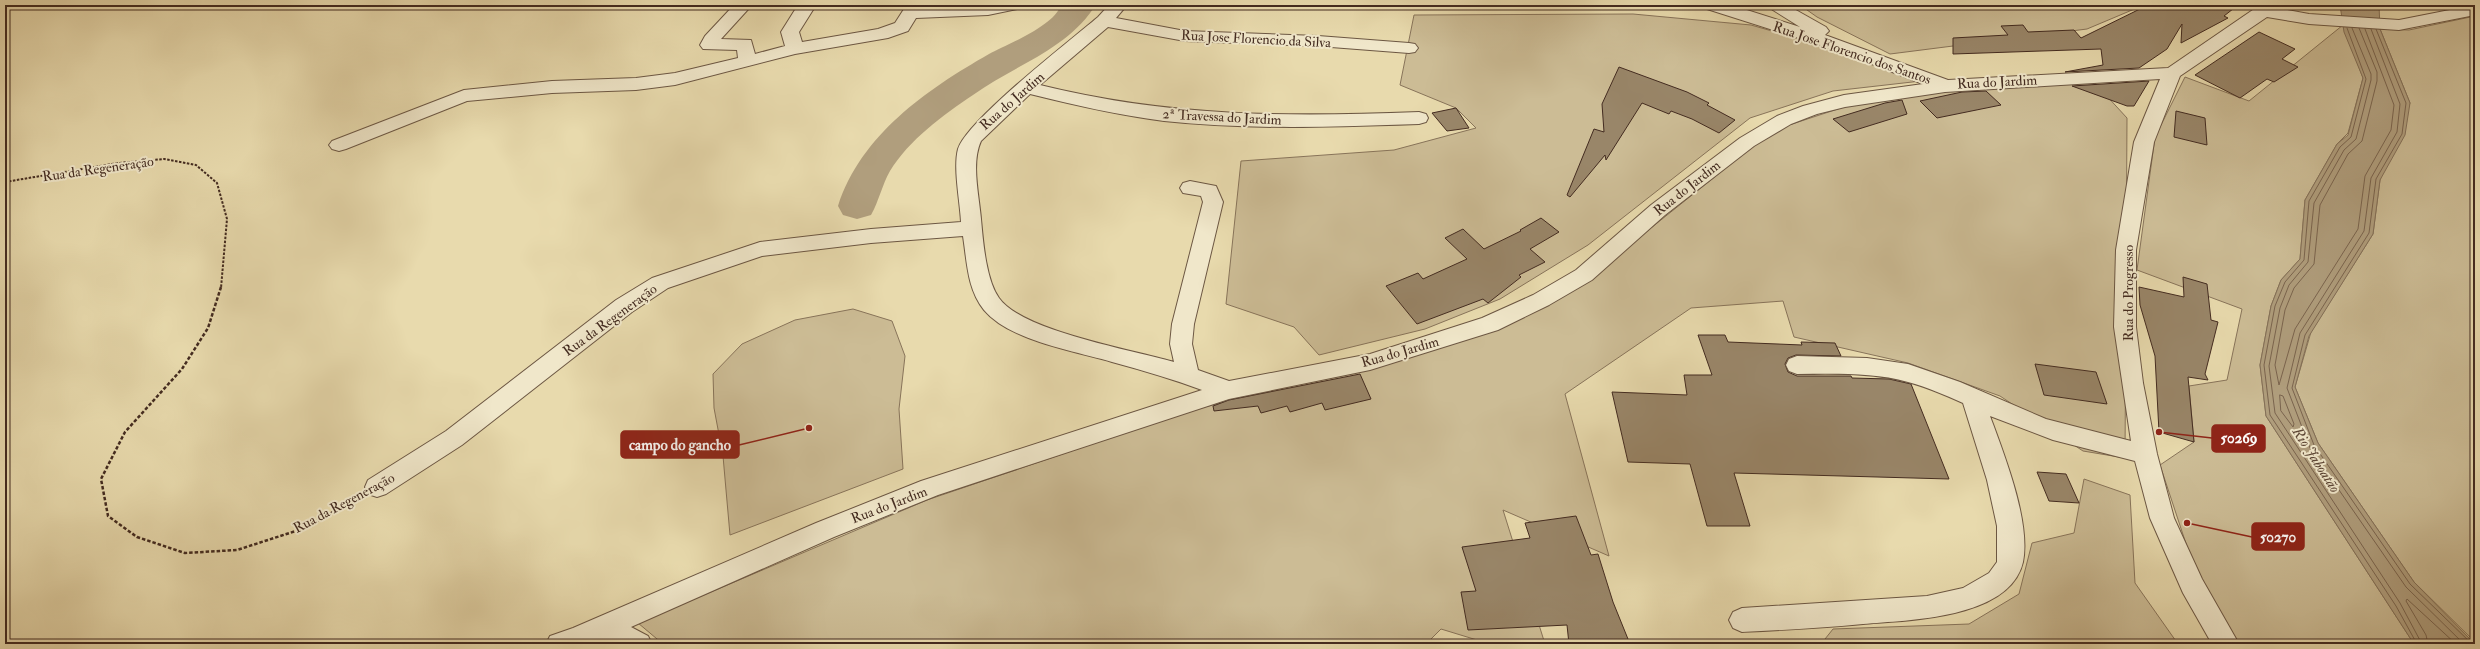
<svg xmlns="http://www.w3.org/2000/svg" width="2480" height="649" font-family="'IM FELL Double Pica',serif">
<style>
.green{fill:#ccbc95;stroke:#88745a}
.water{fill:#b09e7d;stroke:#847058}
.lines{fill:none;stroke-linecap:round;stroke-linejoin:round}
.shore{stroke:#7a644e;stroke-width:1}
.river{fill:#b09e7d;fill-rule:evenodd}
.building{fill:#998669;stroke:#432b20}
.minor-casing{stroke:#6c5743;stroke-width:2}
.path-far1{stroke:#432b20;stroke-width:2;stroke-dasharray:2.5 1.5;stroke-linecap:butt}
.path{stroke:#432b20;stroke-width:2.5;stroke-dasharray:3.5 2;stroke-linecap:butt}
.minor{fill:#f0e7ca;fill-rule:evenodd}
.labels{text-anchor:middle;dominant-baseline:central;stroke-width:4;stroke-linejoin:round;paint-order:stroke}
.street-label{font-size:14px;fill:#432b20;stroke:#f0e7ca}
.water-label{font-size:15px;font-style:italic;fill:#5e4837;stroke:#f0e7ca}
.leader{fill:none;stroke:#8f2418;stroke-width:1.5}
.callout-dot{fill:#8f2418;stroke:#f0e7ca;stroke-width:1.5}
.callout{fill:#8f2418;stroke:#8f2418;stroke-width:1.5}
.callout-label{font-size:15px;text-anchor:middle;font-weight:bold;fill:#fff}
</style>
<rect width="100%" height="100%" fill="#e8daad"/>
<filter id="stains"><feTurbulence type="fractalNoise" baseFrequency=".005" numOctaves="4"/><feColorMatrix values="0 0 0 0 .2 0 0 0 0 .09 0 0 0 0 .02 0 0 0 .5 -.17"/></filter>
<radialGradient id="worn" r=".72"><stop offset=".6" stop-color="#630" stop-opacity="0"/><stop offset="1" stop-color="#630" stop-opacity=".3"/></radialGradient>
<path class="green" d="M1800,5H2144L2087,29L1890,54L1817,17Z
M1633,14L1751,25L1842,51L1921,81L1833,91L1750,118L1588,245L1500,299L1425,329L1319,355L1294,327L1226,304L1241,161L1394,150L1476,128L1456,108L1400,85L1414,15Z
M2475,16V642L2414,582L2318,443L2295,387L2311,332L2373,234L2380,180L2410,103L2380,29L2409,30Z
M2343,25L2363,78L2348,133L2337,144L2305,200L2300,259L2281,280L2271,306L2260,365L2266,416L2414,644H2239L2200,586L2160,465L2194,442L2189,386L2227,380L2242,309L2137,270L2155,137L2185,77L2249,101Z
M2093,81L2127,118L2125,458L2083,451L2000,396L1908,363L1794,337L1783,301L1691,308L1565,394L1609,556L1503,510L1545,644H1490L1441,629L1426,644H663L638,623L927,500L1192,410L1374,366L1586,280L1752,147L1786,126L1859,102L1993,85Z
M853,309L892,321L905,356L899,409L903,469L730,535L723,456L714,408L713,374L742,344L795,320Z
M2084,479L2130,495L2135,583L2178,644H1821L1833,629L1969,624L2019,594L2032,543L2074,533Z"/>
<path class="water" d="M2340,5H2379L2380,29L2410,103L2405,135L2380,180L2373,234L2309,336L2295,387L2318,443L2414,582L2475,644H2414L2266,416L2260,365L2271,306L2281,280L2300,259L2305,200L2337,144L2348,135L2363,78L2344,32Z"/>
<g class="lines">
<path class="shore" d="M2347,28L2366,79L2351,137L2340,147L2309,201L2304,260L2285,282L2275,306L2264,365L2270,415L2396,606L2417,644
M2352,28L2371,74V80L2356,139L2344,150L2314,203L2308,262L2289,285L2280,308L2269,366L2275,413L2400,603L2422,644
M2359,28L2377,72V81L2362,141L2348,154L2320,205L2314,264L2294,288L2285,310L2275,365L2279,385L2295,329L2358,229L2365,176L2391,130L2394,105L2365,29
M2371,29L2400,104L2397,132L2371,178L2364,231L2300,333L2287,388L2310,448L2406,587L2464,644
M2376,29L2406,103L2402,134L2376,179L2369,233L2305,335L2292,388L2314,445L2410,584L2472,644
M2280,395L2283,396L2294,424L2293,427L2281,411Z
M2428,644L2426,635L2406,601L2407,599L2456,644"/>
<path class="river" d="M1061,5H1093V9C1064,51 1013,66 973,95C943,115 909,140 890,171C882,185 879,201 871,215L857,219L843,215L838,206C861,135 926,90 989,54C1008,44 1054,26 1061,5Z"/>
</g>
<path class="building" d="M2148,5H2238L2224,16L2228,18L2181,43L2182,24L2167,49L2139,68L2065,72L2103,65L2101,49L1953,54V38L2008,35L2001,26L2023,25L2028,32L2074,30L2081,38Z
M2259,32L2295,49L2282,59L2298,67L2274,82L2267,79L2240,98L2195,75Z
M1619,67L1687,92L1709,103L1707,105L1735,120L1719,133L1692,119L1671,111L1669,114L1642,103L1606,160L1605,155L1570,197L1567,195L1594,129L1604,132L1602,104Z
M2149,81L2134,106H2127L2072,86Z
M1986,91L2001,105L1937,118L1920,101L1962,92Z
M1902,100L1907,114L1849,132L1833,119L1885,103Z
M1456,108L1469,128L1447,131L1432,113Z
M2176,111L2205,118L2207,145L2174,137Z
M1541,218L1559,232L1530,249L1545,262L1519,275L1521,277L1488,303L1483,299L1417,324L1386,286L1418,273L1423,279L1467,259L1445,238L1463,229L1484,249L1521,231L1520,230Z
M2183,277L2207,284L2211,320L2218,322L2205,374L2208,380L2188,377L2194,442L2159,432L2155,356L2140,305L2139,287L2184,297Z
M1698,335H1725L1728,342L1802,345L1801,342L1835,343L1841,356L1796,355L1788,358L1785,364L1788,372L1797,376H1851L1852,378L1889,379L1911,384L1949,479L1734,473L1750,526H1707L1690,464L1628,462L1612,392L1687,395L1684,375H1712Z
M2035,364L2096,372L2107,404L2044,395Z
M1360,374L1371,399L1325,410L1322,403L1290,412L1287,406L1261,413L1258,406L1214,411L1213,406L1229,400Z
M2037,472L2066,474L2079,503L2049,501Z
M1576,516L1591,555L1598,554L1613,602L1630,644H1569L1567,625L1468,630L1461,592L1476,591L1462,547L1530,538L1525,523Z"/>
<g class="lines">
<defs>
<path id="minor" d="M734,5H752L721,39L751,40L755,54L785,46L781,32L798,5H816L799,32L802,42L878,29L895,23L904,9L910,8L1020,5L1017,9L988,15L916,18L908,31L888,38L795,54L675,85L636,90L552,93L467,101L346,149L339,151L332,149L329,145L332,141L464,90L552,81L636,78L675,73L738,58L737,50L703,49L700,45L705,36Z
M1109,5H1127L1116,18L1185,31L1318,36L1409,43L1415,44L1418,48L1415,52L1409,53L1318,46L1185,41L1108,27L1040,85C1169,117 1287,117 1419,112L1426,114L1428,118L1426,122L1419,124C1334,127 1248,130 1164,121C1118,115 1074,105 1030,94L981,141C971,163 979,195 981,219C983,241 986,280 999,298C1022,331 1133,350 1174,362L1170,344L1172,324L1203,202L1201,196L1183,193L1180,188L1183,183L1190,181L1216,186L1223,202L1194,324L1192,344L1198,370L1229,381L1370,354L1482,318L1533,295L1576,270L1651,205L1740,138L1777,116L1803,106L1844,95L1923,84L1836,50L1707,9L1704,5H1731L1800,27L1765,5H1787L1826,27L1829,31L1825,35L1948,80L2168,68L2260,5H2278L2276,8L2309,14L2399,20L2475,5V15L2399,30L2309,24L2267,17L2180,76L2154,142L2136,250V327L2143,383L2157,454L2174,518L2202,579L2239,644H2212L2183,593L2150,518L2135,461L2053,440L1990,416C2004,454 2031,522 2023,562C2010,619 1908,620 1863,624C1823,628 1782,630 1742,632L1733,628L1729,620L1733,612L1742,608L1927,596L1963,588L1989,573L1997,562V526L1987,480L1963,403C1945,395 1927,387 1908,382C1872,372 1834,374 1797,374L1789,371L1786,365L1789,359L1797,356L1867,358L1908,364L1960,382L2046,419L2131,441L2114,327L2116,250L2134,142L2160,79L1945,92L1845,107L1817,114L1791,124L1754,146L1665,215L1592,280L1549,305L1498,330L1370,370L1229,399L938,495L834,537L631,627L648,636L652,644H546L550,636L573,628L816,523L921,481L1202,390C1172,379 1142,370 1112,362C1075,351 1010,341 984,310C967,289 967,261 963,236L871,243L762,256L668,288L632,312L462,445L386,494L377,497L368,494L365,487L368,480L446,431L616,300L652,278L760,242L871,229L961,222C960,201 953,168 958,149C967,120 1070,41 1098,17Z"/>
</defs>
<use href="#minor" class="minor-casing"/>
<path class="path-far1" d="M5,182L118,163L164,159L196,165L217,183L227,219L221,288"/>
<path class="path" d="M221,287L208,328L182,369L125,432L101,479L108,516L137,537L185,553L237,550L305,528L357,498"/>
<use href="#minor" class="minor"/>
</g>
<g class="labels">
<g class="street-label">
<text transform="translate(1256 39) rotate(3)">Rua Jose Florencio da Silva</text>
<text transform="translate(1852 53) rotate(19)">Rua Jose Florencio dos Santos</text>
<text transform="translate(1997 82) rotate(-3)">Rua do Jardim</text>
<text transform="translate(1012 101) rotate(-41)">Rua do Jardim</text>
<text transform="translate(1222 117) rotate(3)">2ª Travessa do Jardim</text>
<text transform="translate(98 169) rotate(-8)">Rua da Regeneração</text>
<text transform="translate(1687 188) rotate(-38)">Rua do Jardim</text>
<text transform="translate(2128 293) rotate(-90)">Rua do Progresso</text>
<text transform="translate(610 320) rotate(-36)">Rua da Regeneração</text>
<text transform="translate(1400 352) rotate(-16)">Rua do Jardim</text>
<text transform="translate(344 503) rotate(-28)">Rua da Regeneração</text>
<text transform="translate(889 505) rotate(-21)">Rua do Jardim</text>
</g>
<g class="water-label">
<text transform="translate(2316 460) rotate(57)">Rio Jaboatão</text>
</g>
</g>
<path class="leader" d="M2159 432L2212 438M809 428L739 445M2187 523L2252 537"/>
<g class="callout-dot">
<circle cx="2159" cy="432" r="4"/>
<circle cx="809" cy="428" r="4"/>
<circle cx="2187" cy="523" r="4"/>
</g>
<g class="callout">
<rect x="2212" y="425" width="53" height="27" rx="4"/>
<rect x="621" y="431" width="118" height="27" rx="4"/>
<rect x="2252" y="523" width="52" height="27" rx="4"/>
</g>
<g class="callout-label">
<text x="2239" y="443">50269</text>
<text x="680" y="450">campo do gancho</text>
<text x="2278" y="542">50270</text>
</g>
<rect width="2480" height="649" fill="none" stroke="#e8daad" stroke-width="20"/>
<rect x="6" y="6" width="2468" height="637" fill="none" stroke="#432b20" stroke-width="2"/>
<rect x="10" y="10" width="2460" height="629" fill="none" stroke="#432b20"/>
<rect width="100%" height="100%" filter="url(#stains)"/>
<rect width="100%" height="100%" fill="url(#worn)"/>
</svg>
